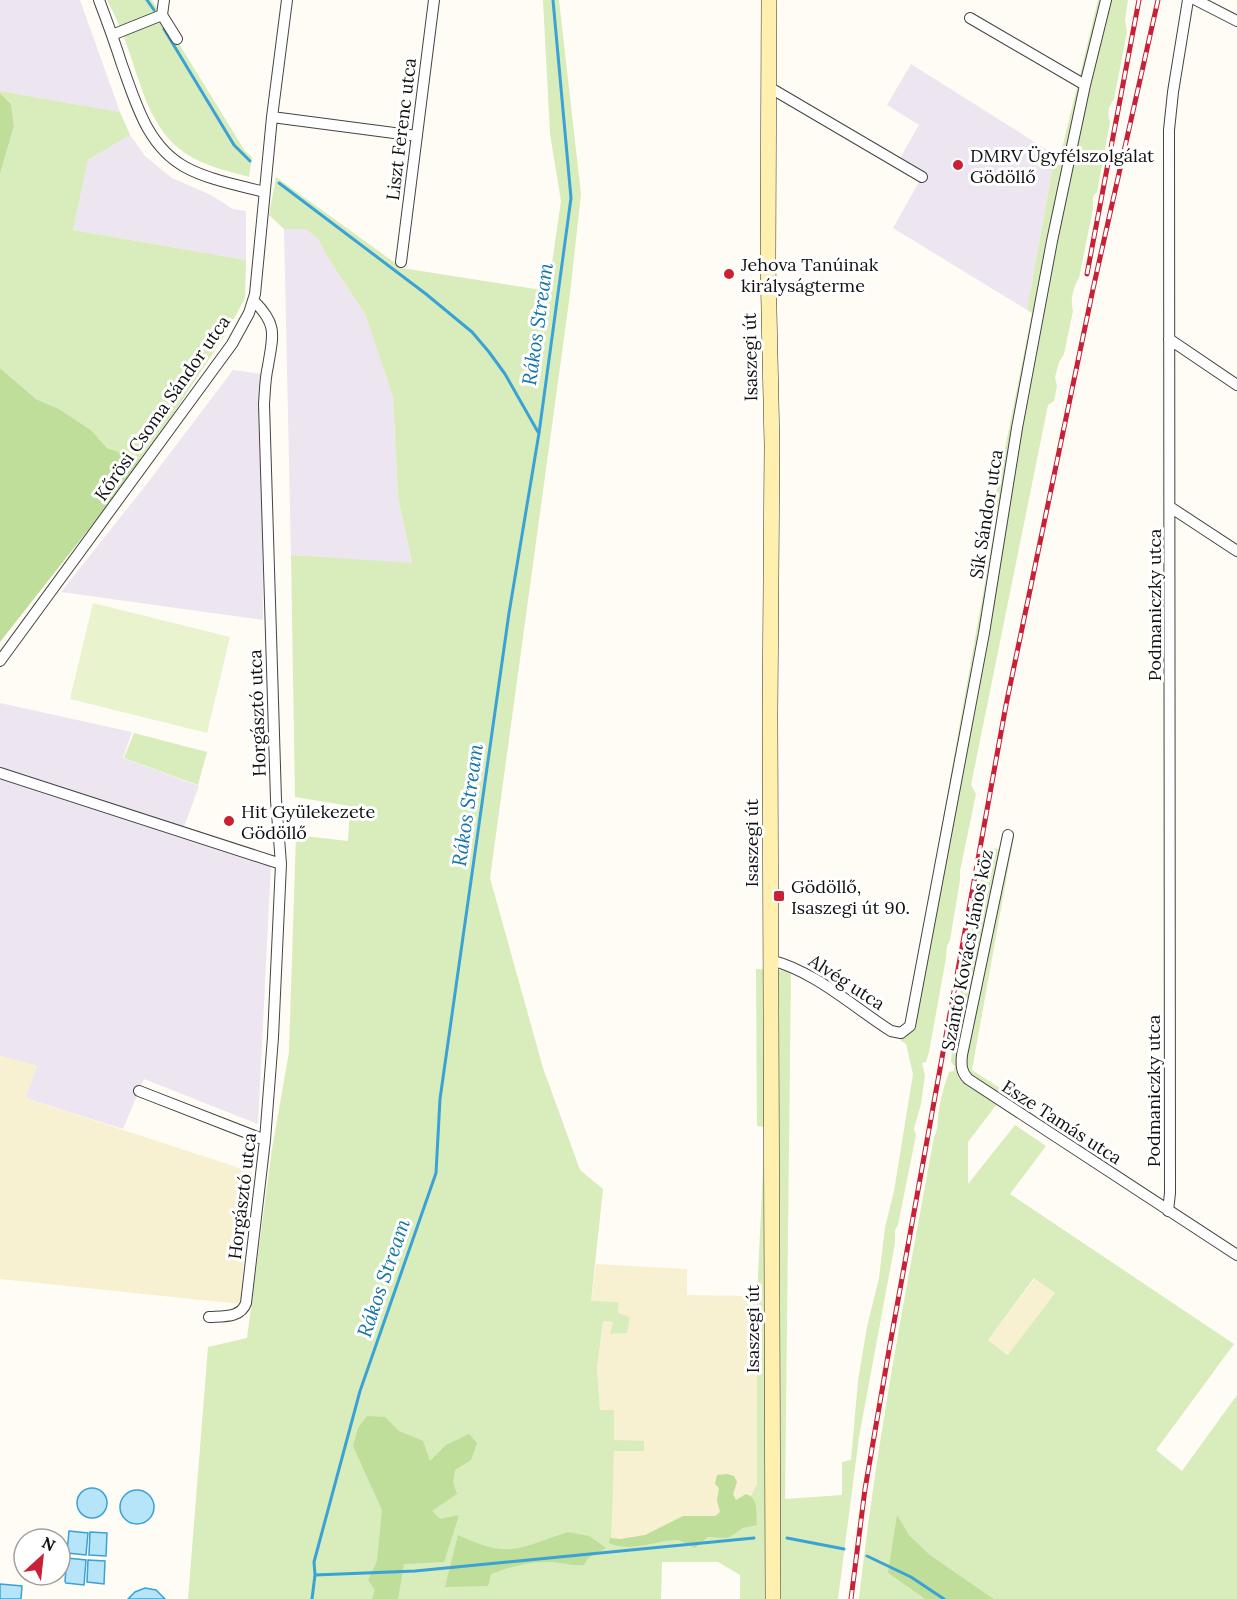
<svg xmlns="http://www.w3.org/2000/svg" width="1237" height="1599" font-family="Lora,serif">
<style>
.industrial{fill:#ede5ef}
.farmland{fill:#f7f1d2}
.green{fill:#d9ecbb;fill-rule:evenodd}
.forest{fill:#bede99}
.pitch{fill:#e9f3cd}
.water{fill:#b6e5f9;stroke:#3aa2d4;stroke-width:1.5}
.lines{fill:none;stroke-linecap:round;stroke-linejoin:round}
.stream{stroke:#3aa2d4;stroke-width:3}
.street-casing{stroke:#444;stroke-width:12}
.secondary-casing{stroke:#333;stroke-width:16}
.street{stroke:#fff;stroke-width:10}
.secondary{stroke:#fff0b0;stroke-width:15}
.rail-casing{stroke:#c92036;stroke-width:5}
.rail{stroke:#fff;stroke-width:3;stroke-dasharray:9;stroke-linecap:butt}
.poi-dot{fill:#c92036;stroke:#fff;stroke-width:2}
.labels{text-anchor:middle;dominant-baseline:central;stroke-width:6;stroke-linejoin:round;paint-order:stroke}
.street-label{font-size:18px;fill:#111;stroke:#fff}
.poi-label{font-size:18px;fill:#111;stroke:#fff;text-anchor:start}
.water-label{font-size:20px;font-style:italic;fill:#1274ab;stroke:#fff}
</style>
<rect width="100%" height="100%" fill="#fffcf5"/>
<path class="industrial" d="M0,0H80L120,112L0,91Z
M911,64L1055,155L1027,310L893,228L924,173L900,158L919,125L887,105Z
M130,135L145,156L172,178L211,195L233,209L246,211V260L73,230L88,160Z
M284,229H306L319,240L326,255L365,314L393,397L398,498L412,564L291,555Z
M233,370L261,374L263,620L61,592L146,485Z
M0,703L132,732L123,758L199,786L184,827L271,863L258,1124L144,1079L123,1129L25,1098L37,1066L0,1056Z"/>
<path class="farmland" d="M0,1056L37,1066L25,1098L252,1172L240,1304L0,1279Z
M596,1264L687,1269V1295L757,1296V1484L731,1536L610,1544L614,1451H644L643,1441H614V1410L600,1411L597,1368L603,1321L613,1322L610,1334L627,1333L630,1317L618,1314L619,1302H591Z
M1035,1278L1055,1293L1009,1355L988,1340Z"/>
<path class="green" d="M107,0H152L245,151L252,157L249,177C228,171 204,166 185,153C147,127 140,78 124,38C120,25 113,12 107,0Z
M543,0H559L581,194L570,294L490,878L543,1068L580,1170L603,1189L591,1301L619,1302L618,1313L630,1317L627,1333L610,1334L613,1322L603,1321L597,1368L600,1410H614V1440L644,1441V1451H614L611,1544L730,1536L757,1484V1296L765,1127L757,1126L756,969L791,971L785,1499L842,1495V1462L851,1460L858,1381L867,1327L879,1278L885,1227L894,1191L913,1074L906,1044L900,1040L908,1015L998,509L994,504L1032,313L1027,310L1055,155L1060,157L1098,0H1128L1125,20L1127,32L1114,99C1108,108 1107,112 1110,122L1097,192L1093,197V209L1079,278C1073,287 1070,301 1073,311L1064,354L1059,362L1055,377L1057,386L1054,401L1048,405L971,785L976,794L960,871V880L950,940L947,946L946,958L929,1052L926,1062L922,1063L925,1075L921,1104L914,1129L916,1135L898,1225L895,1230V1243L859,1437L838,1599H740V1575L718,1562H662L661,1599H188L208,1347L247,1338L272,1149L289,1052L296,835L348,841L350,806L295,797L291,555L412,563L398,498L393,397L365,314L326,255L319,240L306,229H284L269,215L276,177L402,268L548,291L561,201L550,134Z
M0,91L120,112L130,135L88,160L73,230L246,260L245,298L228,330L143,460L107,448L91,430L59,409L36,399L0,368V174L14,126L11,104L0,93Z
M134,733L207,752L198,785L124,758Z
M1006,833L1014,836L972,1070L1006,1092L968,1142V1184L1015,1125L1046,1146L1010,1194L1234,1344L1156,1450L1182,1471L1237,1395V1599H994L930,1555L909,1535L888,1573L925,1599H859C876,1444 906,1290 934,1137C938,1130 937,1126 938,1118C939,1103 944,1086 949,1072L954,1071L955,1067L951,1062C954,1034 957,1008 962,981C964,968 970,955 969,943L980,881C987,871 985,859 986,848L1001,849ZM1034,1278L1055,1293L1008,1355L988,1340Z"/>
<path class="forest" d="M0,93L11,104L14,126L0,174Z
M0,368L36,399L59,409L91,430L107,448L143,460L0,642Z
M367,1416L385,1417L399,1431L423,1441L430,1461L446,1445L469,1434L477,1443L471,1460L455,1470L453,1482L457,1494L432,1511L440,1519L459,1515L444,1562L404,1564L398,1599H372L375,1590L368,1580L377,1561L382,1510L353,1446L358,1428Z
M727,1474L734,1476L737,1482L733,1494L736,1500L746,1494C759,1498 756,1514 757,1525L743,1528L728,1538L708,1537L695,1548C689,1546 684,1541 678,1540C655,1540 631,1553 609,1543L610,1538L620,1539L645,1535L683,1516H715L720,1512L717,1500L719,1488L715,1484L717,1475Z
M897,1515L909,1535L930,1555L994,1599H925L888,1573Z
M568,1532L589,1536L606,1548L588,1558L584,1565C571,1566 561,1562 549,1562C529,1561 510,1567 491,1574L488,1586L445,1587L458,1535C509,1559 517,1549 568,1532Z"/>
<path class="pitch" d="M93,603L230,637L207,733L70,699Z"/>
<path class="water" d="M77 1503a15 15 0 1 1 30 0a15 15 0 1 1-30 0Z
M120 1507a17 17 0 1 1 34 0a17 17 0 1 1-34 0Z
M69,1531L88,1533L86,1555L67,1553Z
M90,1532L107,1533L106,1556L89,1555Z
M67,1558L86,1560L84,1585L66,1583L65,1581Z
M88,1560L105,1561L104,1584L87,1582Z
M0,1584L22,1586L21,1599H0Z
M145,1588L156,1590L165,1599H128L135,1592Z"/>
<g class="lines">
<path class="stream" d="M147,0L154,10
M164,29L234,145L250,161
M279,183L426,294L472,332L489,352L505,374L538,432
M787,1538L844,1549
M867,1556L911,1577L944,1599
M315,1575L415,1571L754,1538
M312,1599L315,1575L314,1562L360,1391L436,1173L440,1099L509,613L539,433L571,198L553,0"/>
<defs>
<path id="street" d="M99,0C107,21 115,43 122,65C136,103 147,146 185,167C209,180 238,185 264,192
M164,0L162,15L177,39
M1196,0L1237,21
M970,18L1085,85
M112,35L162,15
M767,86L922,177
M272,117L417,136
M401,262L434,0
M1169,339L1237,385
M1170,507L1237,551
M0,661L232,344L249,313L255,294L272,117L287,0
M0,773L281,864
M1008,835L962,1055C961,1064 961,1072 968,1079L1237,1255
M770,960C815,971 853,1007 891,1031L901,1033L910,1026L984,633L1017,428L1052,241L1085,85L1106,0
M139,1091L265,1140
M1168,1211L1170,1193L1169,130L1173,92L1188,0
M209,1317C223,1316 241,1318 246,1303L265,1140L273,1037L281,864L276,800L264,404C265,391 265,378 268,366C273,335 278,325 254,301"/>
<path id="secondary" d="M769,0L768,265L772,445L770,715L773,1599"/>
</defs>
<use href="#street" class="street-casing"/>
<use href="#secondary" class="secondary-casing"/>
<use href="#street" class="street"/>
<use href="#secondary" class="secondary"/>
<defs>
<path id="rail" d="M1087,274L1139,0
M851,1599L865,1489L889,1350L1006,705L1093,289L1158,0"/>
</defs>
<use href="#rail" class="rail-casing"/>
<use href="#rail" class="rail"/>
</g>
<g class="poi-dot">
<circle cx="958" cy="165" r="6"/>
<circle cx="729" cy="274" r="6"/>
<circle cx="229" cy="821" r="6"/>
<rect x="773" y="890" width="12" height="12" rx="3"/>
</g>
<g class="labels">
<g class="street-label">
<text transform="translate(401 129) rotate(-83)">Liszt Ferenc utca</text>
<text transform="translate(750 357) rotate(-91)">Isaszegi út</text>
<text transform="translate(162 408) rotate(-55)">Kőrösi Csoma Sándor utca</text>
<text transform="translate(986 514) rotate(-81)">Sík Sándor utca</text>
<text transform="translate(1154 605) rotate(-90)">Podmaniczky utca</text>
<text transform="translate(257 713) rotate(-92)">Horgásztó utca</text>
<text transform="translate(751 843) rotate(-90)">Isaszegi út</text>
<text transform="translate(967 950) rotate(-79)">Szántó Kovács János köz</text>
<text transform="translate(847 982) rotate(33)">Alvég utca</text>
<text transform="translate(1153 1091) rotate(-90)">Podmaniczky utca</text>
<text transform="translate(1062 1122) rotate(33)">Esze Tamás utca</text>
<text transform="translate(242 1196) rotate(-83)">Horgásztó utca</text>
<text transform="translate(752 1329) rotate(-90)">Isaszegi út</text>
</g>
<g class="poi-label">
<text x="970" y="155">DMRV Ügyfélszolgálat<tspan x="970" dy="21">Gödöllő</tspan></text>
<text x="741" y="264">Jehova Tanúinak<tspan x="741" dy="21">királyságterme</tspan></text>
<text x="241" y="811">Hit Gyülekezete<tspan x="241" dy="21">Gödöllő</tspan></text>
<text x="791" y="886">Gödöllő,<tspan x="791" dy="21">Isaszegi út 90.</tspan></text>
</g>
<g class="water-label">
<text transform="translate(537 324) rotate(-82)">Rákos Stream</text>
<text transform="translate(467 805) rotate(-82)">Rákos Stream</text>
<text transform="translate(383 1278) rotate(-71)">Rákos Stream</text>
</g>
</g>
<g transform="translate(42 1557) rotate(27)"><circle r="28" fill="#ffffff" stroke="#a0a0a0" stroke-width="1.5"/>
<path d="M0-4.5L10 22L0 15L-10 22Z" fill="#c92036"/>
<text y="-9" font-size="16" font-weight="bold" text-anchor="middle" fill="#111111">N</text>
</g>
</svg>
